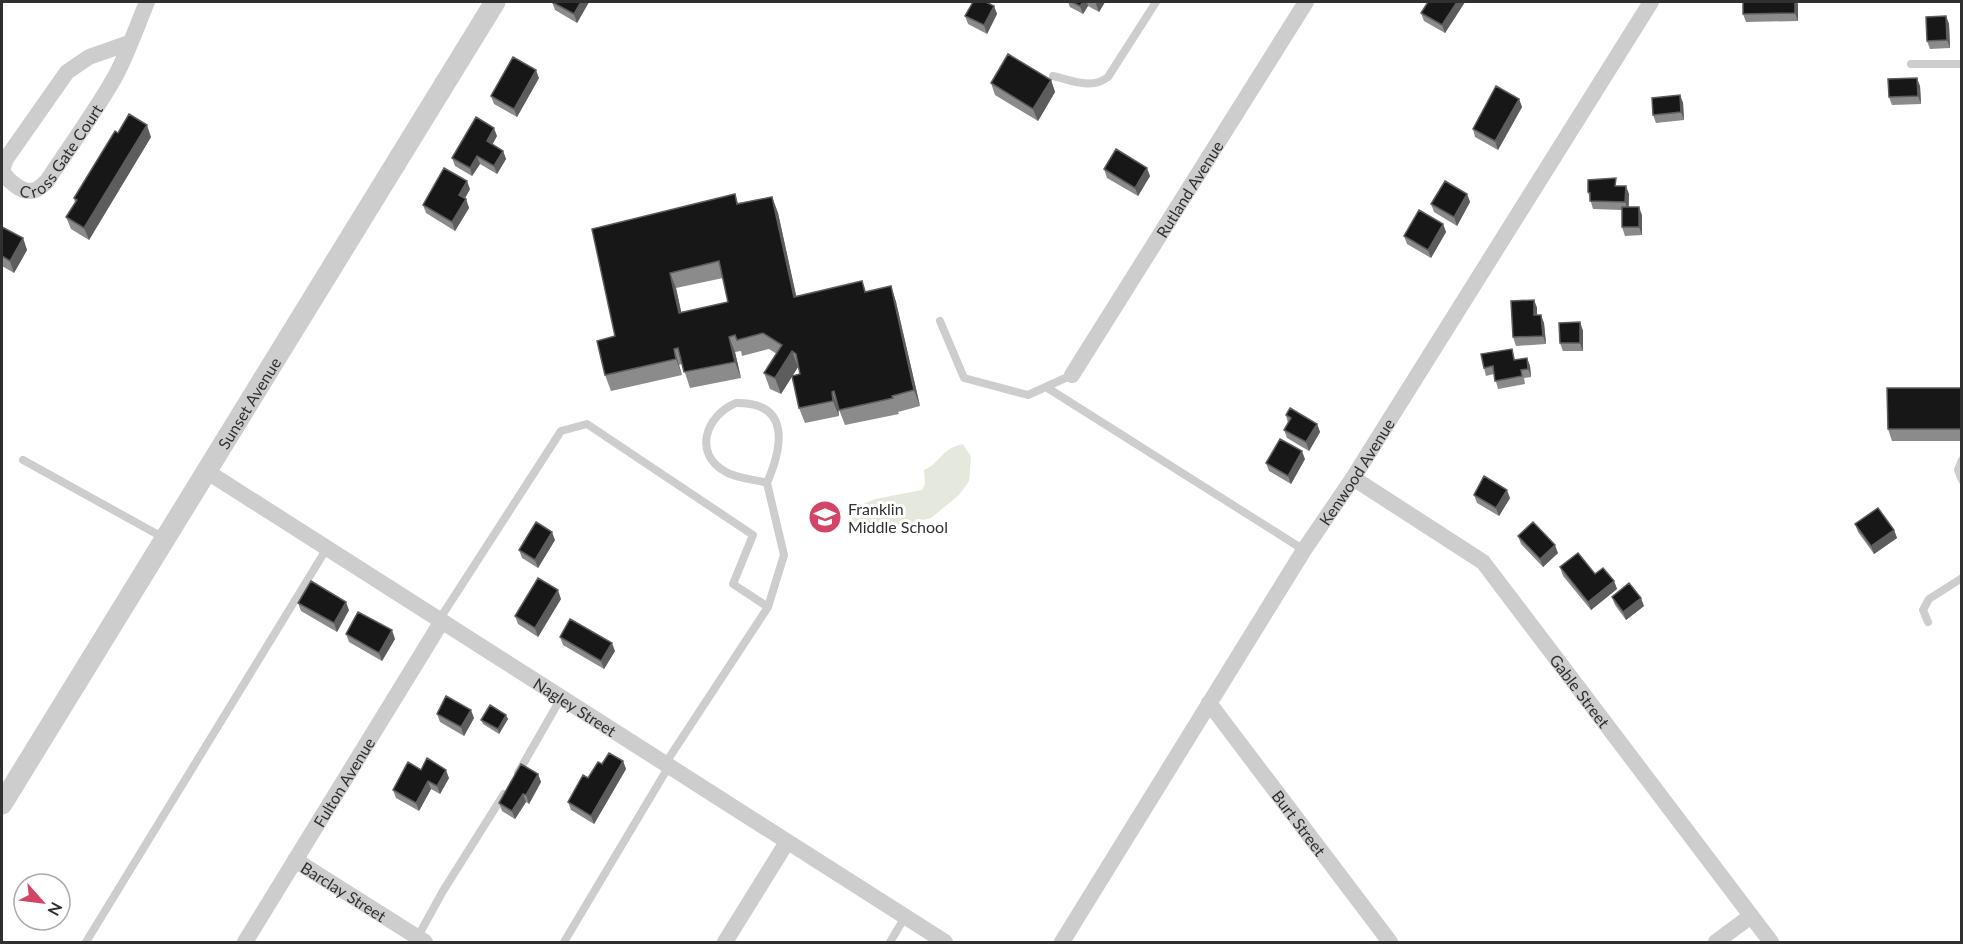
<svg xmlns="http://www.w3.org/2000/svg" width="1963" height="944" font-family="Lato,sans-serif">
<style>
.green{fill:#e5e8dc}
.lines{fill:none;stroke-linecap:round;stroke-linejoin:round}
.service{stroke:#cdcdcd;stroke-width:8}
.minor{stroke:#cdcdcd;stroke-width:16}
.tertiary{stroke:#cdcdcd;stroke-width:21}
.wall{fill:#8b8b8b;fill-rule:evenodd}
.shaded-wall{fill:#5d5d5d}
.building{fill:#171717;stroke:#5d5d5d;stroke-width:1.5;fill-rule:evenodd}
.labels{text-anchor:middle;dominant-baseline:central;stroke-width:6;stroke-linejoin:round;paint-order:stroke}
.street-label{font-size:16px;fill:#303030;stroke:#fff}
.poi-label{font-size:16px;fill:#303030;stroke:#fff;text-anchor:start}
</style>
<rect width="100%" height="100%" fill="#fff"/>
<path class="green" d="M963,444L971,457L970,471L969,481L959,495L931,518L863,534C853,529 849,518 854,508L875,499L922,490L925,484L924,470C942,462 940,449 963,444Z"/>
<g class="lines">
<path class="service" d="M1911,64H1962
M1053,76C1071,80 1092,90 1108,77L1156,2
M940,321L964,378L1028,395L1072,375
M1046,387L1304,550
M736,403C792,402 782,448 767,483C754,479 738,479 726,472C692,454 706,415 736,403Z
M23,460L164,538
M1962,460L1958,470L1962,480
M767,483L784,555L768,607
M439,620L561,431L587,424L753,535L733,584L768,607L665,764
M1928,622L1923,610L1929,599L1962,578
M518,773L561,698
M416,940L443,891L504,794
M86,942L327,548
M564,942L669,766
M890,942L905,917"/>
<g class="minor">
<path id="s1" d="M129,43L89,57L67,72L6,159L2,170C7,180 23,195 35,190C39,189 44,184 47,181C70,146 96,111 116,75C128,52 137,26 147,2"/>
<path id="s2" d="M1072,375L1306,2"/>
<path id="s3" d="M206,471L945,942"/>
<path id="s4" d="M1353,478L1483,562L1771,942"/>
<path id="s5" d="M1209,703L1390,942"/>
<path id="s6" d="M295,860L425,942"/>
<path id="s7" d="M245,942L442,621"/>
<path d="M725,942L787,842"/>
<path id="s8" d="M1062,942L1304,550L1353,478L1651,2"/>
<path d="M1716,942L1751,916"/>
</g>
<path class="tertiary" id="s9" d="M2,804L495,2"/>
</g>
<path class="wall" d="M552,2H589L577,23L555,10Z
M1068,2H1105L1099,12L1088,6L1083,14L1070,7Z
M1428,2H1465L1445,33L1424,21L1421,13Z
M1798,4V21L1746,22L1743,14Z
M994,6L997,14L987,34L968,24L965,16Z
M1946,16L1949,24L1950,48L1930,49L1927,41Z
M539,78L517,117L494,104L491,96Z
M1051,80L1055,92L1038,121L995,95L991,83Z
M1920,86L1921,104L1892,105L1889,97Z
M1680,95L1683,103L1684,120L1656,123L1653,115Z
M1519,99L1522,107L1498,150L1475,137L1473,129Z
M118,133L151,137L89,240L71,229L66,217L75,203L74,198Z
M497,136L492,144L503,151L506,159L497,174L480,164L472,176L455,166L452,158Z
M1104,169L1150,176L1138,196L1107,178Z
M1618,186L1629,194V207L1642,215V235L1625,236L1622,227V210L1593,209L1588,192Z
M470,189L464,199H466L469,208L455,231L426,213L423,205Z
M735,194L738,203L772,197L778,213L796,296L862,281L866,292L891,286L896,302L920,406L898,412L899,414L845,425L838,407V408L839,416L805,423L799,408L800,374L798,367L781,394L770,389L764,373L777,354L769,349L742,356L741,351L735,352L741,378L690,388L682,364L679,365L682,375L611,391L605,375L615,336ZM723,278L728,302L681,312L676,288Z
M1467,194L1470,202L1457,226L1434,212L1431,204Z
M1443,224L1446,232L1431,258L1407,244L1404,236Z
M2,227L23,238L27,250L14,273L2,266Z
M1534,300L1537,308V315L1544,323L1546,344L1516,346L1513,337Z
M1580,322L1583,331V351H1563L1560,343Z
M1512,349L1515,360L1527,358L1530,366L1531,377L1524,378L1525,384L1498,389L1494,374L1486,376L1484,368Z
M1962,388V441H1892L1888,429Z
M1286,415L1317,424L1320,432L1309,451L1287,438L1284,430L1288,423Z
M1305,459L1291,484L1269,471L1266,463Z
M1474,495L1510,498L1499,516L1477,503Z
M1855,524L1894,530L1897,538L1874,554L1858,532Z
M1518,536L1558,553L1543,567L1521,544Z
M555,540L538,568L522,558L519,550Z
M1560,567L1595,574L1614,581L1617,589L1591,610L1563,576Z
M1612,597L1644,606L1626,620L1615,605Z
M561,599L538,637L518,624L515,616Z
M298,603L349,610L337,632L301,611Z
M346,634L395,639L382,661L349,642Z
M560,637L615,651L604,669L563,645Z
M437,714L474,718L464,736L440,722Z
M508,719L499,734L483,724L481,720Z
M623,761L626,769L594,824L571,810L568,802L602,764Z
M421,770L449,778L440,794L431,789L419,811L396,798L393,790Z
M538,774L541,782L529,804L526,802L515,819L502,811L499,803Z"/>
<path class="shaded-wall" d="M581,2H589L577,23L574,14Z
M1083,2H1087L1088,6L1083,14L1080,6Z
M1098,2H1105L1099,12L1096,4Z
M1457,2H1465L1445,33L1442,25Z
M1795,2H1797L1798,4V21L1795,13Z
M994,6L997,14L987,34L984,25Z
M1946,16L1949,24L1950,48L1947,40Z
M536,70L539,78L517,117L514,109Z
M1917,78L1920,86L1921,104L1918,96Z
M1051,80L1055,92L1038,121L1033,109Z
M1680,95L1683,103L1684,120L1681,112Z
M1519,99L1522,107L1498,150L1495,141Z
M147,125L151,137L89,240L84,228Z
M494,128L497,136L490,149L487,141Z
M503,151L506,159L497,174L494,166Z
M477,156L480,164L472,176L470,168Z
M1147,168L1150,176L1138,196L1135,188Z
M467,181L470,189L462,204L459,195Z
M1626,186L1629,194L1628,210L1625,202Z
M1467,194L1470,202L1457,226L1454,217Z
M772,197L778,213L800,313L794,297Z
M466,199L469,208L455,231L452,222Z
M1639,207L1642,215V235L1639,227Z
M1443,224L1446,232L1431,258L1428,250Z
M23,238L27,250L14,273L10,261Z
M670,273L676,288L685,329L679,313Z
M891,286L896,302L920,406L914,390Z
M1534,300L1537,308V324L1534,315Z
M1541,315L1544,323L1546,344L1543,336Z
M1580,322L1583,331V351L1580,343Z
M729,337L735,352L741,378L735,362Z
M674,349L679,365L682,375L676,359Z
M792,351L798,367L781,394L775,378Z
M1527,358L1530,366L1531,377L1528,369Z
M832,392L838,408L839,416L833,401Z
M1317,424L1320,432L1309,451L1306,442Z
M1302,451L1305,459L1291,484L1288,476Z
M1507,490L1510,498L1499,516L1496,508Z
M1894,530L1897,538L1874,554L1871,546Z
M552,532L555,540L538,568L535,560Z
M1555,545L1558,553L1543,567L1540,559Z
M1614,581L1617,589L1591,610L1588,602Z
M558,590L561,599L538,637L535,628Z
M1641,598L1644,606L1626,620L1623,612Z
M346,602L349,610L337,632L334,623Z
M392,630L395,639L382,661L379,653Z
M612,643L615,651L604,669L601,661Z
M471,710L474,718L464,736L461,727Z
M506,715L508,719L499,734L498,729Z
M623,761L626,769L594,824L591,816Z
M446,770L449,778L440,794L437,786Z
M538,774L541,782L529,804L526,795Z
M428,781L431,789L419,811L416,803Z
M523,794L526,802L515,819L512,811Z"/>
<path class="building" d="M552,2H581L574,14Z
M973,2H986L994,6L984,25L965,16Z
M1072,2H1083L1080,6Z
M1428,2H1457L1442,25L1421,13Z
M1743,2H1795V13L1743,14Z
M1946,16L1947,40L1927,41L1926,17Z
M1008,54L1051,80L1033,109L991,83Z
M513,57L536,70L514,109L491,96Z
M1917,78L1918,96L1889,97L1888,79Z
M1496,86L1519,99L1495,141L1473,129Z
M1680,95L1681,112L1653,115L1652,98Z
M129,114L147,125L84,228L66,217L77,200L74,198L115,131L118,133Z
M476,117L494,128L487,141L503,151L494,166L477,156L470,168L452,158Z
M1116,149L1147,168L1135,188L1104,169Z
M444,168L467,181L459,195L466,199L452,222L423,205Z
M1616,178L1615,186H1626L1625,202L1590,201V193L1588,192V180Z
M1445,181L1467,194L1454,217L1431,204Z
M735,194L737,204L772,197L794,297L862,281L865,292L891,286L914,390L892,396L893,398L839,410L834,391L832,392L833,401L799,408L792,376L800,374L796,354L792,351L775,378L764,373L782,345L763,333L737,340L735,335L729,337L735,362L684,372L678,348L674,349L676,359L605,375L597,341L615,336L592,229ZM719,261L728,302L679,313L670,273Z
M1622,207H1639V227H1622Z
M1419,210L1443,224L1428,250L1404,236Z
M2,227L23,238L10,261L2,256Z
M1534,300V315H1541L1543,336L1513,337L1511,301Z
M1580,322V343H1560L1559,323Z
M1512,349L1514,360L1527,358L1528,369L1521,370L1522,376L1495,381L1493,366L1484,368L1481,354Z
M1887,388H1962V429H1888Z
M1290,408L1317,424L1306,442L1284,430L1291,418L1286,415Z
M1280,439L1302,451L1288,476L1266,463Z
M1484,476L1507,490L1496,508L1474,495Z
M1878,508L1894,530L1871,546L1855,524Z
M536,522L552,532L535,560L519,550Z
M1533,522L1555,545L1540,559L1518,536Z
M1578,553L1595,574L1603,568L1614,581L1588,602L1560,567Z
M538,578L558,590L535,628L515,616Z
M311,581L346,602L334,623L298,603Z
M1629,583L1641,598L1623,612L1612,597Z
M358,612L392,630L379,653L346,634Z
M570,619L612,643L601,661L560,637Z
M446,696L471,710L461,727L437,714Z
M490,705L506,715L498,729L481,720Z
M609,753L623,761L591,816L568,802L583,775L588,778L598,762L602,764Z
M427,758L446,770L437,786L428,781L416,803L393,790L408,762L421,770Z
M521,764L538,774L526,795L523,794L512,811L499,803Z"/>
<defs>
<symbol id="school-disc" viewBox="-11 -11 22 22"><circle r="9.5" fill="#d34566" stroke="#fff"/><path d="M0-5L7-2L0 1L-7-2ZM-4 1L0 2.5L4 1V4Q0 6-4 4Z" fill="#fff"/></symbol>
</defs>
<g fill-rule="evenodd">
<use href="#school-disc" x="806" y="498" width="38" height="38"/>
</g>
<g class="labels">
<g class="street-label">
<text stroke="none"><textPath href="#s1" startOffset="274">Cross Gate Court</textPath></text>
<text stroke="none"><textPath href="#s2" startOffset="220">Rutland Avenue</textPath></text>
<text stroke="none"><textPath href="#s9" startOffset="471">Sunset Avenue</textPath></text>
<text stroke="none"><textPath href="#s8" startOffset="555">Kenwood Avenue</textPath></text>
<text stroke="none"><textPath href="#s4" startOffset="316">Gable Street</textPath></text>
<text stroke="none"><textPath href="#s3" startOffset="438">Nagley Street</textPath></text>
<text stroke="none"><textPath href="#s7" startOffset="188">Fulton Avenue</textPath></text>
<text stroke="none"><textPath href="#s5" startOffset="150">Burt Street</textPath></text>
<text stroke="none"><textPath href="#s6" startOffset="58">Barclay Street</textPath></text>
</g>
<g class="poi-label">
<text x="848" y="508">Franklin<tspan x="848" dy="18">Middle School</tspan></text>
</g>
</g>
<rect width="1963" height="944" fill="none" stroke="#303030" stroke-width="6"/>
<g transform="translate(42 902) rotate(118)"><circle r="28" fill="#ffffff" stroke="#acacac" stroke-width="1.5"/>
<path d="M0-4.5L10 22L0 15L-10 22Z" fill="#d34566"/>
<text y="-9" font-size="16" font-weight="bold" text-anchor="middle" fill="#303030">N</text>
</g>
</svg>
